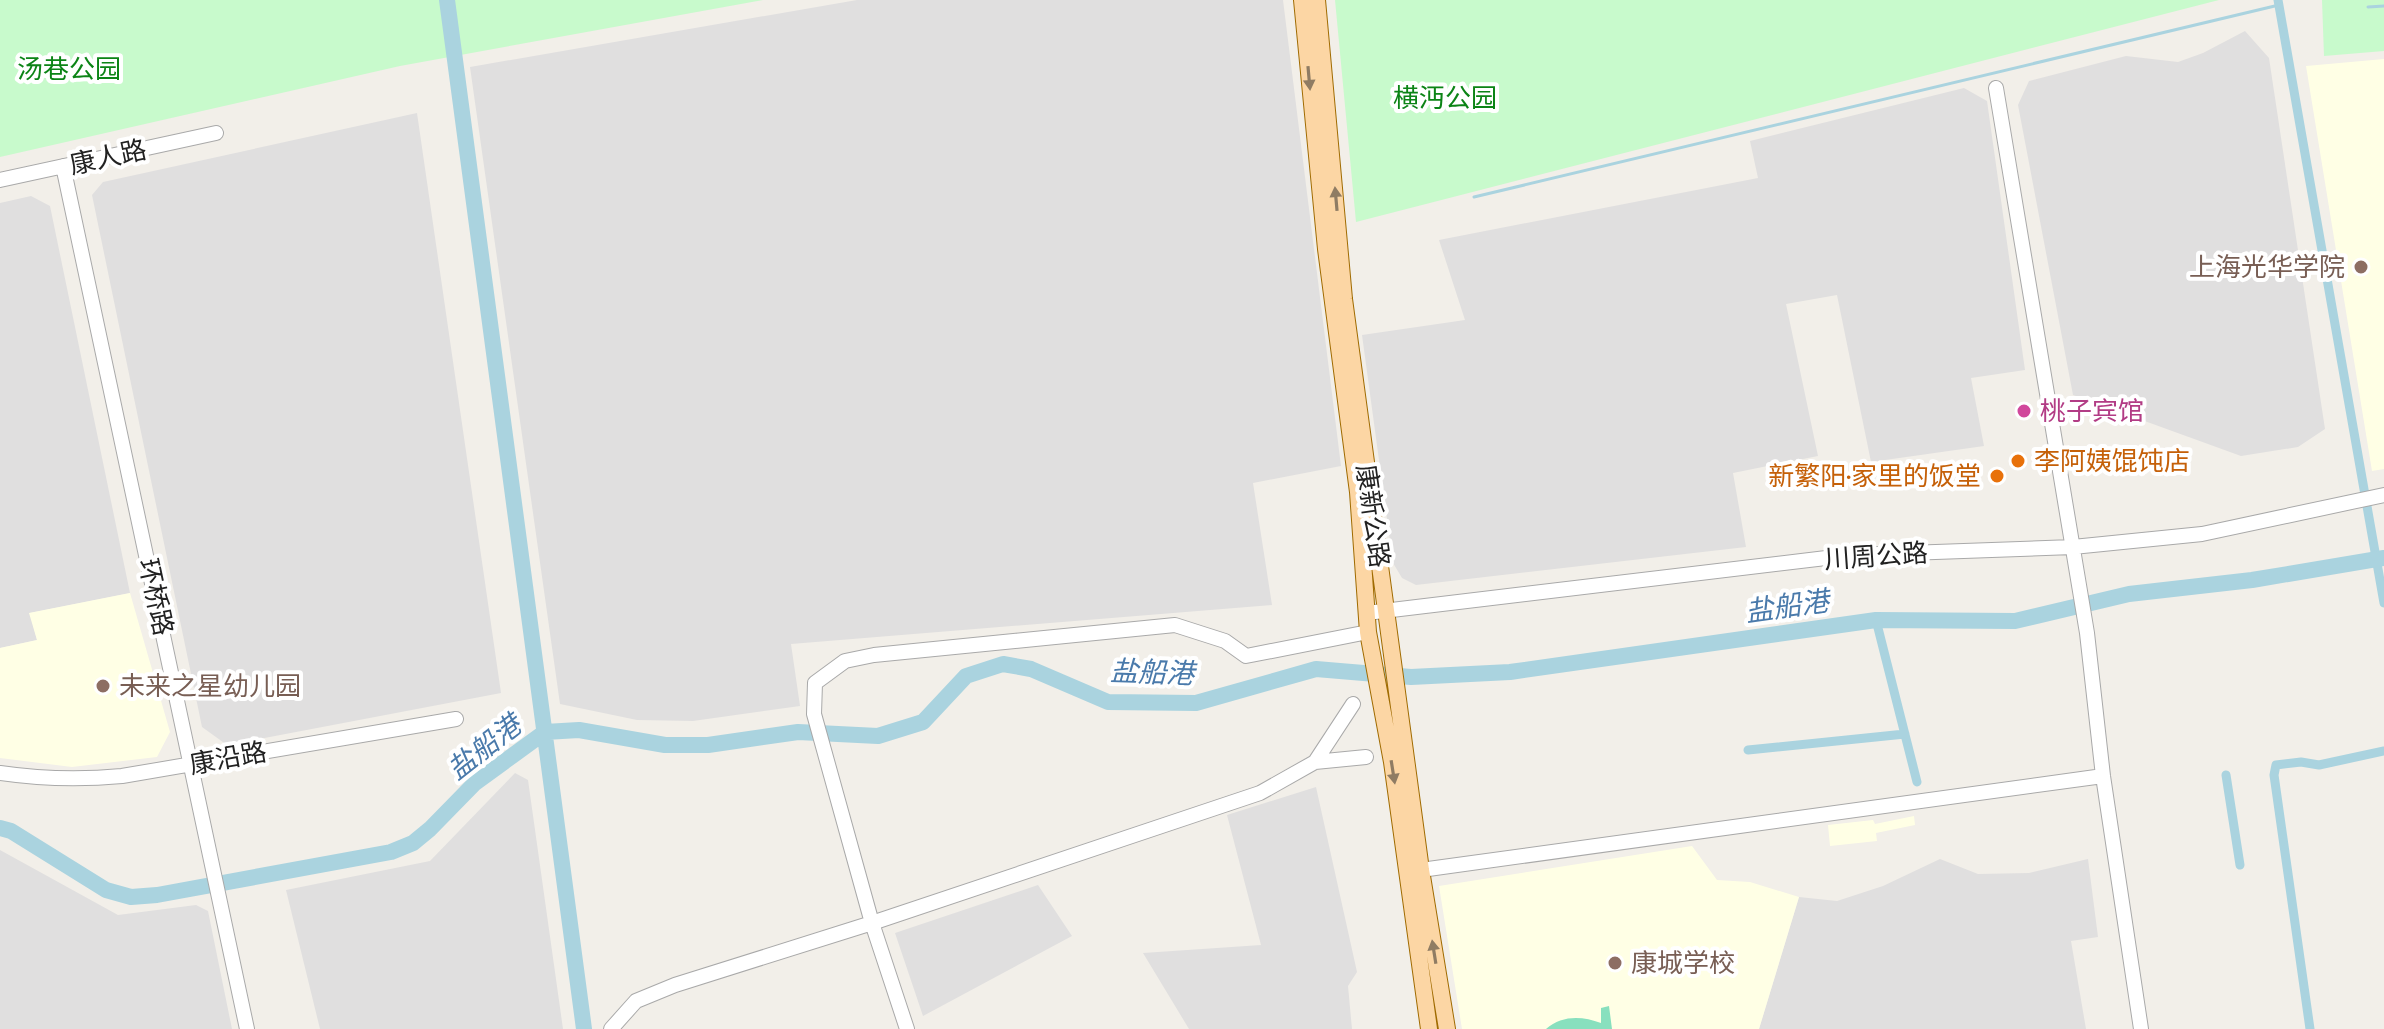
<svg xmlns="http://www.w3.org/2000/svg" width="2384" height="1029" font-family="'Space Grotesk','Noto Sans SC',sans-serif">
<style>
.residential{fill:#e0dfdf}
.education{fill:#ffffe5}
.park{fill:#c8facc}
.pitch{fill:#88e0be}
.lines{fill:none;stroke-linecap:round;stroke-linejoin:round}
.stream{stroke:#aad3df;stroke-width:3}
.canal{stroke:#aad3df;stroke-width:9}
.river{stroke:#aad3df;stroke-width:16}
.minor-casing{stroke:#a9a9a9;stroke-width:16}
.major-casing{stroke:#a06b00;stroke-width:18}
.minor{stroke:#fff;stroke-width:14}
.major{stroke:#fcd6a4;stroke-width:16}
.oneway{fill:#8f7c63}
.education-dot{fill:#8d6e63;stroke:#fff;stroke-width:3}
.hotel-dot{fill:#d1479c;stroke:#fff;stroke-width:3}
.food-dot{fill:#e8710a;stroke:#fff;stroke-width:3}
.labels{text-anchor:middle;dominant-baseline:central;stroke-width:8;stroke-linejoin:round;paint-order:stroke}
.park-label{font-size:26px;fill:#0c8416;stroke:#fff}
.street-label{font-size:26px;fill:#222;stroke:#fff}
.education-label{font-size:26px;fill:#785e54;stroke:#fff;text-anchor:start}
.hotel-label{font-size:26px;fill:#b23c85;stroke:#fff;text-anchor:start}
.food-label{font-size:26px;fill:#c56008;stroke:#fff;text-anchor:start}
.water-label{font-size:28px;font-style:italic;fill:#4a7aab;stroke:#fff}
</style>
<rect width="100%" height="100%" fill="#f2efe9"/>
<path class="residential" d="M857,0H1283L1341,466L1253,483L1272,605L791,644L800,706L693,721L637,720L560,704L470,67Z
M2245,31L2269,58L2325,429L2298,447L2241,456L2073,395L2018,105L2029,81L2126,56L2178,62L2203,53Z
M1964,88L1987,101L2025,370L1971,378L1984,446L1871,462L1837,295L1786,304L1818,456L1733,473L1746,547L1416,585L1402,578L1393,563L1362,335L1465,320L1439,240L1758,178L1750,141Z
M417,113L501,693L227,745L202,727L92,195L103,182Z
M31,196L50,206L130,593L30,613L37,640L0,648V203Z
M515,773L528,780L563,1029H320L286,890L430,861Z
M1316,787L1357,972L1348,986L1352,1029H1189L1143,953L1261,945L1227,815Z
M0,850L118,915L196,905L208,911L232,1029H0Z
M1940,859L1978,874L2029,873L2088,859L2098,937L2071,941L2086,1029H1759L1799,897L1837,901L1883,886Z
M1038,885L1072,936L923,1016L895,933Z"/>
<path class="education" d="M2384,59V469L2372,471L2306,66Z
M130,593L170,732L157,757L72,767L0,758V648L37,640L29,613Z
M1914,816L1915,825L1876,833L1877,841L1830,846L1828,825L1873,820L1875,824Z
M1692,846L1717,880L1750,882L1799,897L1759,1029H1462L1439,886Z"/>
<path class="park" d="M0,0H763L400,66L0,157Z
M1335,0H2219L1356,222Z
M2322,0H2384V51L2324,56Z"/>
<path class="pitch" d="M1609,1006L1612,1029H1546C1562,1015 1582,1016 1601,1023V1008Z"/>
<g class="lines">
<path class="stream" d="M2368,7L2384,6
M1474,197L2279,5"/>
<path class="canal" d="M2278,0L2384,603
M1876,620L1917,782
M1748,750L1905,734
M2226,775L2240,865
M2310,1029L2274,775L2276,765L2301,762L2319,765L2384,751"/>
<path class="river" d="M447,0L584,1029
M0,828L11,831L106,890L131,897L157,895L391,852L413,843L430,829L475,783L545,732L579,730L665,745H708L798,732L878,736L923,722L966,676L1003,664L1031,669L1108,702L1196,703L1316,669L1411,677L1510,672L1876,620L2015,621L2129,594L2252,580L2384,558"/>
<defs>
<path id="minor" d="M1996,88L2087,633L2103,776L2141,1029
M63,166L247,1029
M0,180L216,133
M1375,612L1851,555L2073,547L2202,534L2384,495
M1315,762L1366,757
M0,773C41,779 81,780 122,776L456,719
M1421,870L2103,776
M611,1029L636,1001L675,985L872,923L1260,793L1315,762L1353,704
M907,1029L872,923L814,714L815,683L845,661L874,655L1175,625L1225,641L1246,656L1368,632"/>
<path id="major" d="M1302,0L1326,249L1358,492L1368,632L1392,762L1429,1029
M1317,0L1344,299L1421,870L1447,1029"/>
</defs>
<use href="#minor" class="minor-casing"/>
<use href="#major" class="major-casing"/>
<use href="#minor" class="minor"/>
<use href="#major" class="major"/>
</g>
<defs><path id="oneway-solid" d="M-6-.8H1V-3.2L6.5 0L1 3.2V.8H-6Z" transform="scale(2)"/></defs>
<g class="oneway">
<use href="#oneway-solid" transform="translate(1309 78) rotate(85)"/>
<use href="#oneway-solid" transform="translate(1336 199) rotate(-95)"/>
<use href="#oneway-solid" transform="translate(1393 772) rotate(81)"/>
<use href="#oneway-solid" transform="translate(1434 952) rotate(-99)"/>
</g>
<g class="education-dot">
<circle cx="2361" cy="267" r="8"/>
<circle cx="103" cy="686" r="8"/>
<circle cx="1615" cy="963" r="8"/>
</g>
<circle class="hotel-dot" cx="2024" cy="411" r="8"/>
<g class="food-dot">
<circle cx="2018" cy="461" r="8"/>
<circle cx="1997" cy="476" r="8"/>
</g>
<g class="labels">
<g class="park-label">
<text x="69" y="69">汤巷公园</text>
<text x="1445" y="98">横沔公园</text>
</g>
<g class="street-label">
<text transform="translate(108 157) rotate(-12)">康人路</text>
<text transform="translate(1373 516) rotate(82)">康新公路</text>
<text transform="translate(1876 556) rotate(-4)">川周公路</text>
<text transform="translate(156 597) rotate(78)">环桥路</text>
<text transform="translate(228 758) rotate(-10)">康沿路</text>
</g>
<g class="education-label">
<text x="2345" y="267" text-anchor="end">上海光华学院</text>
<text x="119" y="686">未来之星幼儿园</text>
<text x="1631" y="963">康城学校</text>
</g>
<g class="hotel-label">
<text x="2040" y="411">桃子宾馆</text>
</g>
<g class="food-label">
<text x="2034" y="461">李阿姨馄饨店</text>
<text x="1981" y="476" text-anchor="end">新繁阳·家里的饭堂</text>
</g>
<g class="water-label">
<text transform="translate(1787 606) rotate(-8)">盐船港</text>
<text transform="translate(1152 672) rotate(2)">盐船港</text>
<text transform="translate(484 747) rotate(-38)">盐船港</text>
</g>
</g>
</svg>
